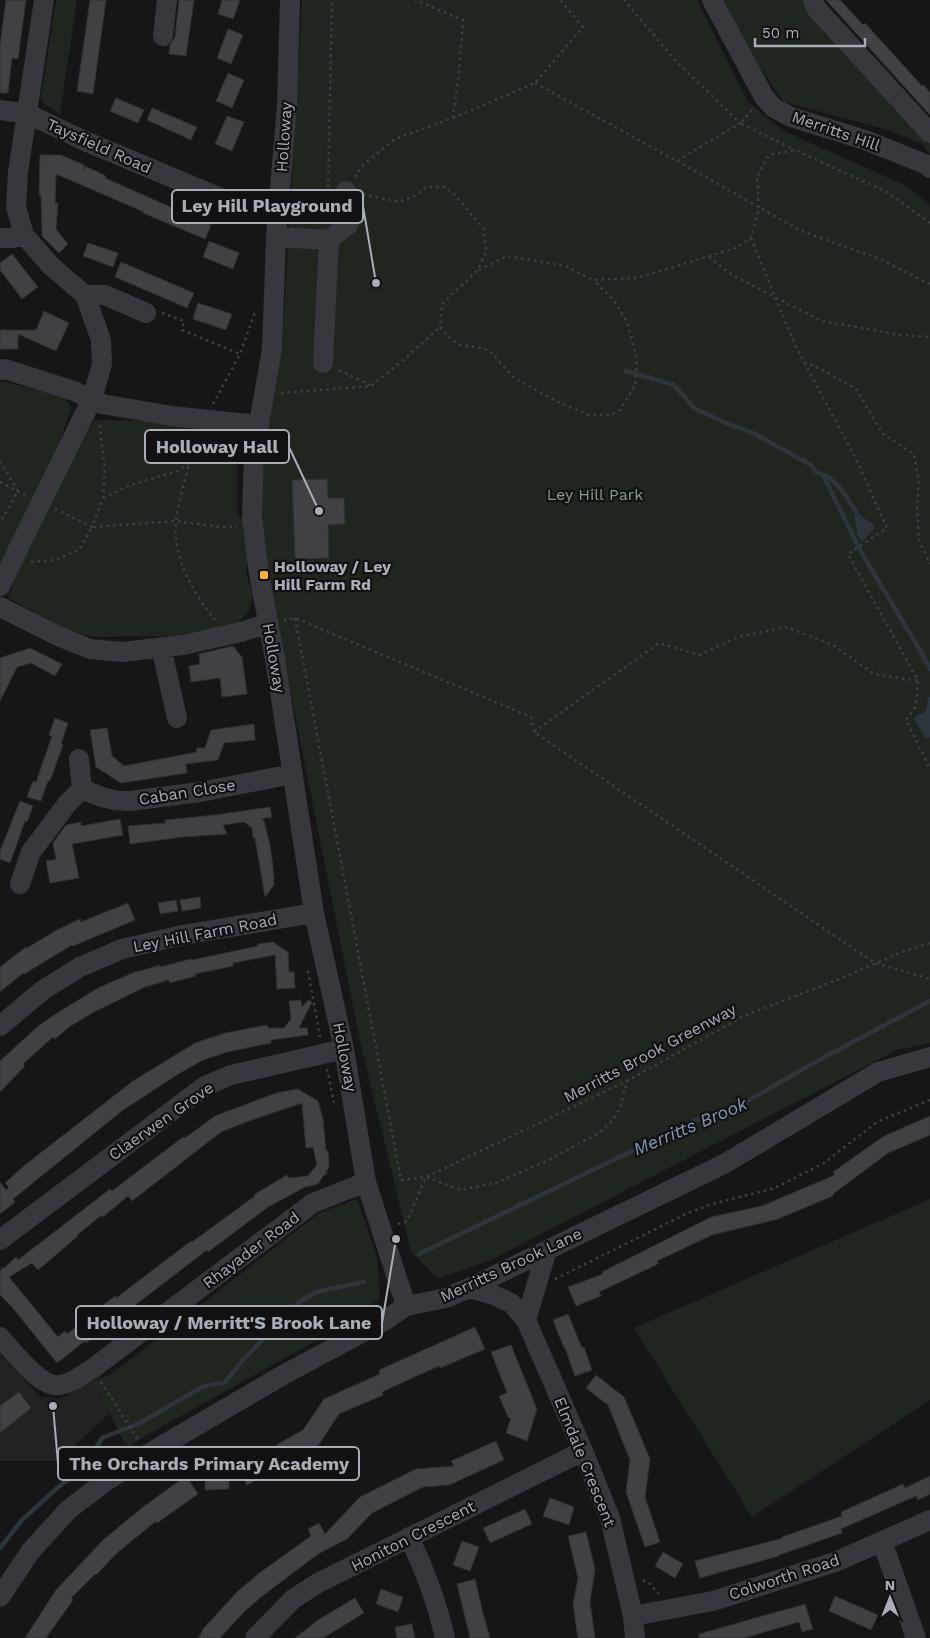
<svg xmlns="http://www.w3.org/2000/svg" width="930" height="1638" font-family="'Work Sans',sans-serif">
<style>
.built{fill:#222225}
.green{fill:#1e261f}
.water{fill:#2c353c}
.lines{fill:none;stroke-linecap:round;stroke-linejoin:round}
.stream{stroke:#2c353c;stroke-width:4.5}
.building{fill:#404145;stroke:#303034;fill-rule:evenodd}
.path{stroke:#3d3f44;stroke-width:2.5;stroke-dasharray:2.5 4;stroke-linecap:butt}
.minor{stroke:#37383d;stroke-width:20}
.poi-dot{fill:#f2b134;stroke:#111113;stroke-width:2}
.labels{text-anchor:middle;dominant-baseline:central;stroke-width:4.5;stroke-linejoin:round;paint-order:stroke}
.street-label{font-size:16px;fill:#a8adb8;stroke:#111113}
.park-label{font-size:16px;fill:#7fa381;stroke:#111113}
.poi-label{font-size:16px;font-weight:bold;fill:#a8adb8;stroke:#111113;text-anchor:start}
.water-label{font-size:18px;font-style:italic;fill:#7f9bb3;stroke:#111113}
.leader{fill:none;stroke:#a8adb8;stroke-width:2}
.callout-dot{fill:#a8adb8;stroke:#111113;stroke-width:2}
.callout{fill:#111113;stroke:#a8adb8;stroke-width:2}
.callout-label{font-size:18px;text-anchor:middle;font-weight:bold;fill:#a8adb8}
</style>
<rect width="100%" height="100%" fill="#161618"/>
<path class="built" d="M0,1354L40,1397L61,1399L91,1381L110,1413L58,1461H0Z"/>
<path class="green" d="M56,0H77L60,114L45,105L41,98Z
M302,0H697L748,102L784,131L905,185L930,205V1043L897,1050L493,1259L438,1279L411,1252L360,1041L276,619L259,515L262,446L282,347Z
M720,0H806L930,139V154L922,144L888,130L784,102L758,65Z
M0,381L63,396L71,407L41,500L95,420L170,421L237,439V515L252,524L246,573L253,595L248,612L227,635L94,637L69,631L8,598L39,505L0,563Z
M357,1199L377,1256L380,1297L355,1319L147,1435L127,1448L110,1413L91,1381L109,1376L319,1213Z
M930,1199V1400L752,1517L634,1328Z"/>
<path class="water" d="M856,512C863,515 866,522 873,523L874,529L862,541L857,536V529L854,516Z
M928,711L930,712V737L926,739L914,719L918,715Z"/>
<g class="lines">
<path class="stream" d="M626,371L674,385L694,408L726,423L753,433L811,465L816,472L823,475L860,550L920,650L930,669
M823,475C836,477 849,502 856,512
M928,711L930,699
M419,1254L696,1120L723,1115L819,1060L930,1001
M0,1548L21,1521L57,1488L85,1468L102,1438L140,1423L202,1387L225,1382L243,1360L299,1302L316,1292L364,1282"/>
</g>
<path class="building" d="M6,0H26L18,59L12,58L8,93H0V44Z
M90,0H106L93,94L77,91Z
M179,0H194L186,56L169,54L170,45L175,37Z
M222,0H240L233,19L218,14Z
M826,0H840L863,25L865,23L922,86L924,85L930,93V115Z
M228,29L243,35L231,64L217,58Z
M228,73L244,80L232,108L216,101Z
M116,98L144,110L138,123L110,111Z
M152,108L197,127L191,140L147,120Z
M227,116L244,122L232,151L215,144Z
M40,155H61L84,165L83,171L85,166L106,176L105,178L211,225L205,239L143,213L144,212L56,174L55,203H58L56,229L68,244L59,253L42,236L41,195H39Z
M209,241L239,253L233,269L203,257Z
M88,243L118,253L113,267L83,256Z
M12,254L38,287L22,299L0,270V263Z
M121,262L194,293L187,308L115,277Z
M198,303L232,314L226,330L193,319Z
M44,311L69,323L56,351L18,334V349H0V330H36Z
M327,479L328,498H344L345,524L328,525L329,558L295,559L292,480Z
M233,646L242,657L247,694L222,697L220,678L191,682L189,666L200,664L199,654Z
M30,648L62,664L55,676L31,663L17,667L0,701V658Z
M55,718L68,723L61,744L63,745L50,781H48L41,801L27,797L33,781L36,782L52,736L49,735Z
M254,724L255,740L224,743L218,760L186,764L187,773L121,783L96,767L90,730L107,728L112,756L124,766L197,752L196,748H205L211,730Z
M20,801L33,806L27,822L25,821L10,863L0,859V851Z
M270,807L272,817L261,819L264,821L270,845L273,866L274,885L265,897L255,838H253L252,828L244,822L223,825L227,834L183,837L130,844L128,826L166,823L165,820L215,815Z
M120,819L123,835L72,844L79,878L50,883L46,861L56,859L53,843L66,825L81,822V826Z
M200,897L201,908L182,911L180,900Z
M176,900L178,911L160,914L158,903Z
M128,903L135,920L73,946L72,945L24,974L23,973L0,992V967L26,947L27,948L57,930L80,919L81,922Z
M273,942L288,952L289,972H294L295,988L277,989L275,955L233,963V966L195,974L196,976L170,983L169,980L145,987L94,1012L69,1027L55,1039L53,1037L23,1064L25,1066L0,1092V1061L37,1027L57,1013L98,988L137,971V972L160,965V967L191,959L192,960L258,946V944Z
M301,1000L302,1007L308,1000L312,1002L299,1028H307L308,1035L271,1040V1043L227,1052L203,1060L180,1073L123,1110L13,1199L15,1202L0,1214V1182L6,1190L9,1187L5,1183L25,1165L133,1081L195,1043L225,1033L267,1025L268,1028H284L291,1019L289,1001Z
M298,1089L318,1101L323,1119L326,1151H328L329,1167L325,1174L328,1173L323,1176L318,1184L305,1187L268,1207L208,1252L207,1250L104,1329L86,1343L85,1341L57,1363L12,1307L0,1295V1273L2,1267L3,1269L16,1257L18,1260L110,1189L112,1191L183,1137L185,1138L215,1116L276,1093ZM302,1103L306,1148L313,1147L317,1165L308,1176L289,1178L287,1175L255,1194V1196L192,1242L191,1241L116,1298L115,1296L95,1311L96,1312L67,1334L65,1331L58,1337L9,1277L32,1263L38,1270L78,1236L77,1235L102,1215L103,1217L128,1196L132,1201L221,1132L249,1121Z
M930,1116V1135L888,1153L833,1194V1196L778,1219L712,1235L657,1261L658,1264L599,1292L601,1296L576,1306L568,1287L603,1274L602,1272L711,1217L762,1206L835,1175L833,1172L884,1136Z
M568,1314L582,1348L584,1347L592,1370L575,1376L565,1348H564L553,1320Z
M475,1327L485,1349L440,1368L439,1366L421,1374L382,1392L383,1395L339,1414L318,1446L247,1485L237,1467L303,1430L324,1399L380,1374L379,1370Z
M511,1345L537,1409L527,1441L506,1433L511,1418L508,1417L499,1396L507,1393L491,1352Z
M596,1375L624,1397L650,1459L645,1497L660,1542L645,1547L626,1492L630,1460L608,1405L586,1388Z
M19,1392L31,1408L0,1433V1406Z
M496,1441L504,1460L449,1485L423,1487L372,1513L347,1539L318,1554L261,1597L245,1611L220,1638H198L203,1630H202L237,1592L258,1574L311,1536L308,1529L319,1523L325,1534L360,1497L416,1469L454,1466L451,1461Z
M229,1469V1489L205,1490V1470Z
M186,1476L198,1494L157,1523L156,1521L117,1553L96,1575L95,1574L71,1598L73,1600L46,1638H25L56,1590L103,1540L143,1507Z
M930,1476V1494L918,1500L916,1496L841,1529L842,1533L779,1555V1556L700,1578L695,1561L783,1538L782,1537L842,1516L841,1512L903,1484L905,1488Z
M550,1498L574,1507L569,1525L543,1516Z
M525,1509L532,1524L490,1543L483,1528Z
M586,1532L595,1569L590,1602L595,1638H578L573,1604L578,1578L568,1536Z
M462,1541L479,1547L470,1571L453,1565Z
M663,1552L683,1564L675,1578L655,1566Z
M475,1579L483,1613L490,1638H470L457,1584Z
M381,1589L403,1597L398,1612L376,1604Z
M835,1596L878,1615L871,1630L829,1611Z
M355,1598L364,1613L323,1638H295L318,1620Z
M805,1604L813,1629L802,1632L799,1622L744,1638H699V1634Z
M412,1624L415,1638H397L395,1627Z"/>
<g class="lines">
<path class="path" d="M535,83L677,161L740,123L676,61L624,0
M752,110L740,123L795,150
M453,118L535,83L583,27L560,0
M677,161L801,231L880,259L930,284
M355,177L362,166L395,139L453,118L459,71L463,20L415,0
M329,191L328,192L332,0
M363,194L399,202L416,195L426,187H445L454,194L484,229L486,252L477,271L442,304L440,327L450,338L460,345L477,347L490,351L514,378L558,402L589,415H610L620,410L635,386L637,364L632,339L626,320L613,299L593,280
M751,238L775,297L822,321L900,335L930,337
M709,257L732,275L775,297L798,351L855,457L887,528L848,554L918,681L916,706L906,720L930,769
M479,270L507,256L566,266L593,280L637,278L736,248L751,238L759,208L757,177L769,155L795,150L887,192L930,223
M162,313L184,321L182,330L240,354
M804,362L825,371L856,389L883,434L914,454L919,481L917,507L919,540L930,564
M339,370L370,385
M281,393L371,386L408,356L440,327
M213,404L240,354L255,312
M0,461L18,491L0,523
M189,463L201,435
M0,482L25,495
M103,498L130,485L178,471L189,463C185,482 178,502 176,521C172,557 193,593 215,620
M55,509L92,527L103,498L105,469L99,423
M31,562L55,560L79,550L92,527L176,521L221,527L237,526
M295,618L401,1180L426,1177L461,1190L498,1182L547,1161L599,1133L613,1120L620,1108L627,1081
M284,620L295,618L531,717L534,732L875,963L930,979
M534,732L659,643L699,655L738,637L786,627L833,645L874,674L918,681
M308,971L320,1037
M327,1069L334,1103
M398,1224L407,1221L426,1177L627,1081L744,1016L837,980L902,952L930,943
M555,1279L688,1213L712,1204L775,1188L824,1163L877,1122L930,1100
M101,1382L138,1440
M643,1580L649,1583L659,1594"/>
<path class="minor" d="M290,0L287,105L276,237L272,349L254,452L252,517L259,574L275,659L314,913L344,1049L366,1182L406,1306
M712,0L764,97L774,108L791,117L865,140L925,164L930,168
M813,0L816,8L930,133
M163,36L167,0
M0,110L28,114L85,141L235,204L279,212
M276,237L329,240L323,363
M0,238H12L24,235
M329,240L349,224V209L346,191
M85,295H105L146,313
M0,370L5,369L74,391L102,404L172,416L259,425
M0,586L92,399L102,364L101,340L85,295L51,266L24,235L16,207L18,172L44,0
M0,607L58,636L90,649L122,652L183,645L241,632L268,623
M161,647L177,718
M79,759L82,789
M20,884L31,852L67,804L82,789C98,796 112,802 130,801L200,792L293,774
M0,1026L43,990L80,967L122,949L183,935L314,913
M0,1240L205,1086L231,1075L344,1049
M469,1288L491,1294L511,1303L526,1320L583,1451L610,1518L633,1616L635,1638
M526,1320L547,1250
M0,1337C13,1351 40,1389 60,1385C72,1383 82,1375 92,1369L313,1203L366,1182
M409,1537C425,1570 437,1602 445,1638
M882,1541L916,1638
M0,1597L30,1552L68,1510L106,1481L148,1454L283,1375L384,1321L406,1306L446,1298L469,1288L724,1164L878,1072L930,1057
M633,1616L713,1601L835,1562L930,1520
M255,1638L293,1599L318,1583L583,1451"/>
</g>
<rect class="poi-dot" x="259" y="570" width="10" height="10" rx="2.5"/>
<g class="labels">
<g class="street-label">
<text transform="translate(836 131) rotate(19)">Merritts Hill</text>
<text transform="translate(284 137) rotate(-86)">Holloway</text>
<text transform="translate(99 146) rotate(24)">Taysfield Road</text>
<text transform="translate(274 658) rotate(80)">Holloway</text>
<text transform="translate(187 792) rotate(-9)">Caban Close</text>
<text transform="translate(205 933) rotate(-11)">Ley Hill Farm Road</text>
<text transform="translate(650 1053) rotate(-28)">Merritts Brook Greenway</text>
<text transform="translate(345 1057) rotate(79)">Holloway</text>
<text transform="translate(161 1121) rotate(-35)">Claerwen Grove</text>
<text transform="translate(251 1250) rotate(-37)">Rhayader Road</text>
<text transform="translate(511 1265) rotate(-25)">Merritts Brook Lane</text>
<text transform="translate(585 1462) rotate(68)">Elmdale Crescent</text>
<text transform="translate(413 1536) rotate(-27)">Honiton Crescent</text>
<text transform="translate(784 1577) rotate(-18)">Colworth Road</text>
</g>
<g class="park-label">
<text x="595" y="494">Ley Hill Park</text>
</g>
<g class="poi-label">
<text x="274" y="566">Holloway / Ley<tspan x="274" dy="18">Hill Farm Rd</tspan></text>
</g>
<g class="water-label">
<text transform="translate(690 1126) rotate(-23)">Merritts Brook</text>
</g>
</g>
<path class="leader" d="M376 283L363 206M319 511L289 447M396 1239L382 1323M53 1406L58 1463"/>
<g class="callout-dot">
<circle cx="376" cy="283" r="5"/>
<circle cx="319" cy="511" r="5"/>
<circle cx="396" cy="1239" r="5"/>
<circle cx="53" cy="1406" r="5"/>
</g>
<g class="callout">
<rect x="172" y="190" width="191" height="33" rx="5"/>
<rect x="145" y="430" width="144" height="33" rx="5"/>
<rect x="76" y="1306" width="306" height="33" rx="5"/>
<rect x="58" y="1447" width="301" height="33" rx="5"/>
</g>
<g class="callout-label">
<text x="267" y="212">Ley Hill Playground</text>
<text x="217" y="453">Holloway Hall</text>
<text x="229" y="1329">Holloway / Merritt'S Brook Lane</text>
<text x="209" y="1470">The Orchards Primary Academy</text>
</g>
<g transform="translate(890 1598)" stroke="#111113" stroke-width="4" paint-order="stroke">
<path d="M0-4L9 19L0 12L-9 19Z" fill="#a8adb8"/>
<text y="-8" font-size="14" font-weight="bold" text-anchor="middle" fill="#a8adb8">N</text>
</g>
<path d="M755 38v8h110v-8" fill="none" stroke="#a8adb8" stroke-width="2.5"/>
<text x="762" y="38" font-size="15" fill="#a8adb8" stroke="#111113" stroke-width="4" paint-order="stroke">50 m</text>
</svg>
